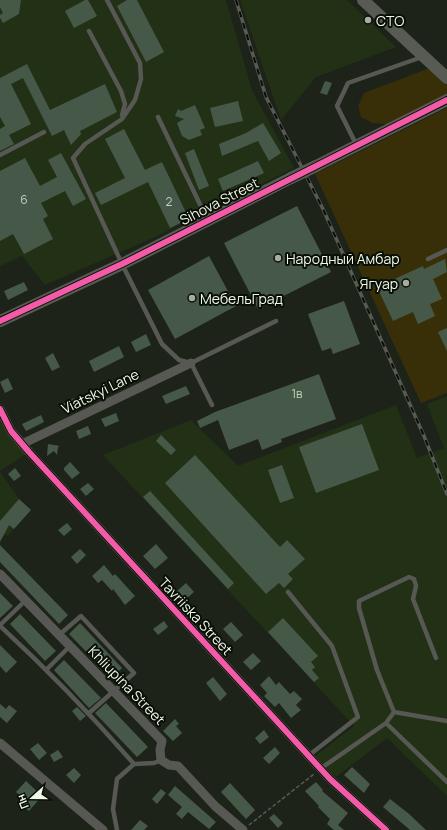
<svg xmlns="http://www.w3.org/2000/svg" width="447" height="830" font-family="Manrope,sans-serif">
<style>
.built{fill:#223016}
.green{fill:#382f09}
.building{fill:#465948}
.lines{fill:none;stroke-linecap:round;stroke-linejoin:round}
.path{stroke:#585a55;stroke-width:1.5;stroke-dasharray:4 2;stroke-linecap:butt}
.lane{stroke:#575853;stroke-width:4.5}
.street{stroke:#575853;stroke-width:9}
.secondary{stroke:#585a54;stroke-width:12}
.rail-casing{stroke:#585a54;stroke-width:3.5}
.rail{stroke:#0a0f06;stroke-width:2;stroke-dasharray:6;stroke-linecap:butt}
.secondary-bridge{stroke:#585a54;stroke-width:12}
.cycleway-casing{stroke:#0a0f06;stroke-width:8}
.cycleway{stroke:#f35aa7;stroke-width:6}
.poi-dot{fill:#a6ada0;stroke:#0a0f06;stroke-width:1.5}
.labels{text-anchor:middle;dominant-baseline:central;stroke-width:4;stroke-linejoin:round;paint-order:stroke}
.number-label{font-size:12px;fill:#c6d0c2}
.poi-label{font-size:14px;fill:#f0f8ea;stroke:#0a0f06;text-anchor:start}
.street-label{font-size:14px;fill:#f0f8ea;stroke:#0a0f06}
</style>
<rect width="100%" height="100%" fill="#1d2318"/>
<path class="built" d="M0,0H226L252,90L294,168L153,238L45,285L22,256L0,266Z
M240,0H347L396,47L316,77L281,120Z
M447,396V796L387,738L336,777L315,756L354,726L103,455L191,420L238,466L396,405L417,458L444,448L427,404Z
M0,409L29,452L0,471Z
M0,472L19,499L31,510L8,536L0,533Z"/>
<path class="green" d="M427,69L437,73L447,83V100L397,125L373,123L361,117L358,106L364,93Z
M447,108V393L421,403L315,174Z"/>
<path class="building" d="M0,0H21L19,14L3,23L0,18V15L3,13L0,7Z
M85,0H88L97,16L74,28L65,11Z
M127,0H137L164,52L146,62L117,6Z
M27,64L50,110L105,84L117,112L80,131L81,134L71,145L64,130L52,136L23,78L11,84L31,124L9,135L14,144L0,151V129L5,126L0,117V78Z
M325,81L332,83L327,95L320,93Z
M238,101L243,121L215,127L210,108Z
M195,105L205,128L200,130L202,135L189,140L182,136L177,123L184,119L175,116L178,109L181,111Z
M263,123L281,153L269,161L258,141L222,156L219,144L246,133Z
M124,129L145,170L162,162L189,219L170,228L148,182L101,205L95,193L125,178L105,139Z
M194,149L209,186L199,190L185,153Z
M61,153L86,199L73,206L65,191L41,203L48,216L43,219L53,239L24,254L13,234L0,241V171L25,158L40,186L57,177L48,160Z
M258,161L264,173L223,191L218,179Z
M297,206L331,272L258,309L224,243Z
M209,256L236,306L175,339L148,290Z
M445,259L447,272L433,279L442,299L430,304L435,316L418,324L413,312L393,321L377,287L423,266L424,269Z
M24,282L28,290L8,300L4,291Z
M344,301L360,344L333,354L331,348L322,351L308,314Z
M447,328V351L438,332Z
M146,334L151,345L136,352L131,342Z
M119,346L124,357L94,372L89,361Z
M53,353L60,367L52,371L45,358Z
M319,374L336,419L281,439L282,442L262,450L258,439L229,450L218,420L200,428L197,421L215,412Z
M8,378L13,389L5,393L0,382Z
M186,386L190,394L166,404L162,396Z
M74,398L78,405L65,412L61,405Z
M116,413L119,421L105,427L101,419Z
M41,415L44,422L26,431L22,424Z
M362,424L379,470L316,493L299,447Z
M88,426L91,434L79,439L76,431Z
M161,435L176,450L171,455L156,441Z
M48,444L60,446L58,447L57,455L54,451L47,456Z
M195,455L280,547L287,540L305,559L288,574L293,579L284,588L279,583L266,594L165,483Z
M70,462L80,473L72,479L64,470V468Z
M282,465L294,498L280,503L268,470Z
M15,468L21,476L14,481L8,474Z
M88,483L94,489L86,496L80,489Z
M150,491L234,583L228,589L143,497Z
M19,499L31,510L14,529L9,525L0,542V521Z
M67,523L72,529L64,536L58,530Z
M156,544L168,558L155,569L143,556Z
M0,545L68,615L59,624L0,562Z
M80,549L86,555L77,564L71,557Z
M104,565L113,576L115,574L135,596L125,605L113,589L112,591L102,580L98,583L92,576Z
M186,583L194,592L186,599L183,596L180,599L175,593Z
M0,593L13,606L0,618Z
M20,614L56,651L45,661L10,624Z
M283,618L318,656L311,662L315,667L312,670L319,678L314,682L268,632Z
M164,621L168,627L158,635L153,629Z
M231,622L243,635L235,642L223,629Z
M80,623L122,668L112,678L69,634Z
M0,645L17,662L6,673L0,666Z
M253,653L261,661L251,670L243,662Z
M64,660L101,698L89,708L54,670Z
M269,676L276,685L279,682L290,694L294,691L302,699L296,705L301,710L291,718L279,703L275,707L264,696L267,693L260,685Z
M213,677L227,694L220,701L206,683Z
M106,703L148,747L137,757L95,713Z
M0,704L6,709L9,705L17,711L7,723L0,717Z
M77,707L86,716L80,721L72,711Z
M175,719L179,724L176,726L182,733L173,741L163,731Z
M264,730L269,737L260,744L255,738Z
M38,743L47,753L39,760L30,749Z
M275,747L280,753L269,764L263,758Z
M58,750L63,757L54,762L50,755Z
M352,767L370,784L364,793L344,775Z
M74,768L81,775L74,783L66,775Z
M26,781L42,796L29,811L23,806L26,801L16,792Z
M316,782L323,790L322,791L348,813L338,825L344,830H334L327,824L330,819L318,807L319,806L305,791Z
M230,783L255,810L246,819L221,792Z
M175,786L216,822L209,829L188,812L182,819L176,814L182,807L168,795Z
M161,789L166,793L157,804L152,799Z
M390,799L408,813L426,830H410L383,807Z
M274,814L283,823L278,828L269,818Z
M140,820L148,826L144,830H131Z"/>
<g class="lines">
<path class="path" d="M249,825L314,774"/>
<path class="lane" d="M107,0L140,63L141,79L135,100L122,119L85,144L73,158L122,264L162,344L179,360L191,363L212,405
M89,31L121,91L125,104L122,115
M158,117L207,219
M356,144L337,106L348,83L422,57
M0,155L44,132
M428,259L447,250
M191,363L276,321
M288,592L332,646L358,717L308,756
M0,625L26,600
M0,626C48,670 92,716 134,764
M59,635L81,616L134,673L89,713
M47,669L70,646
M394,712L447,721
M386,723L447,782
M320,769L386,723L394,712L377,670L359,608V601L409,577L414,579L416,586L413,599L436,658
M117,830L113,809L117,779L134,764L154,763L161,760"/>
<path class="street" d="M0,409L11,431L29,452L330,779L386,830
M22,444L191,363
M0,574L162,741L160,750L161,760L169,765L178,766L215,806L243,830
M0,743L103,830"/>
<path class="secondary" d="M363,0L447,78
M316,166L447,100
M0,321L122,264L291,178"/>
<defs>
<path id="rail" d="M236,0L266,97L323,209L424,436L447,494"/>
</defs>
<use href="#rail" class="rail-casing"/>
<use href="#rail" class="rail"/>
<path class="secondary-bridge" d="M291,178L316,166"/>
<defs>
<path id="cycleway" d="M0,321L122,264L447,100
M0,409L11,431L29,452L330,779L386,830"/>
</defs>
<use href="#cycleway" class="cycleway-casing"/>
<use href="#cycleway" class="cycleway"/>
</g>
<g class="poi-dot">
<circle cx="368" cy="20" r="4"/>
<circle cx="278" cy="258" r="4"/>
<circle cx="406" cy="283" r="4"/>
<circle cx="192" cy="298" r="4"/>
</g>
<g class="labels">
<g class="number-label">
<text x="24" y="199">6</text>
<text x="169" y="201">2</text>
<text x="297" y="393">1в</text>
</g>
<g class="poi-label">
<text x="376" y="20">СТО</text>
<text x="286" y="258">Народный Амбар</text>
<text x="398" y="283" text-anchor="end">Ягуар</text>
<text x="200" y="298">МебельГрад</text>
</g>
<g class="street-label">
<text transform="translate(219 201) rotate(-27)">Sihova Street</text>
<text transform="translate(100 391) rotate(-26)">Viatskyi Lane</text>
<text transform="translate(196 616) rotate(47)">Tavriiska Street</text>
<text transform="translate(127 685) rotate(46)">Khliupina Street</text>
</g>
</g>
<g transform="translate(32 798) rotate(249)" stroke="#0a0f06" stroke-width="3" paint-order="stroke">
<path d="M0-3L7 15L0 10L-7 15Z" fill="#f0f8ea"/>
<text y="-6" font-size="11" font-weight="bold" text-anchor="middle" fill="#f0f8ea">Пн</text>
</g>
</svg>
